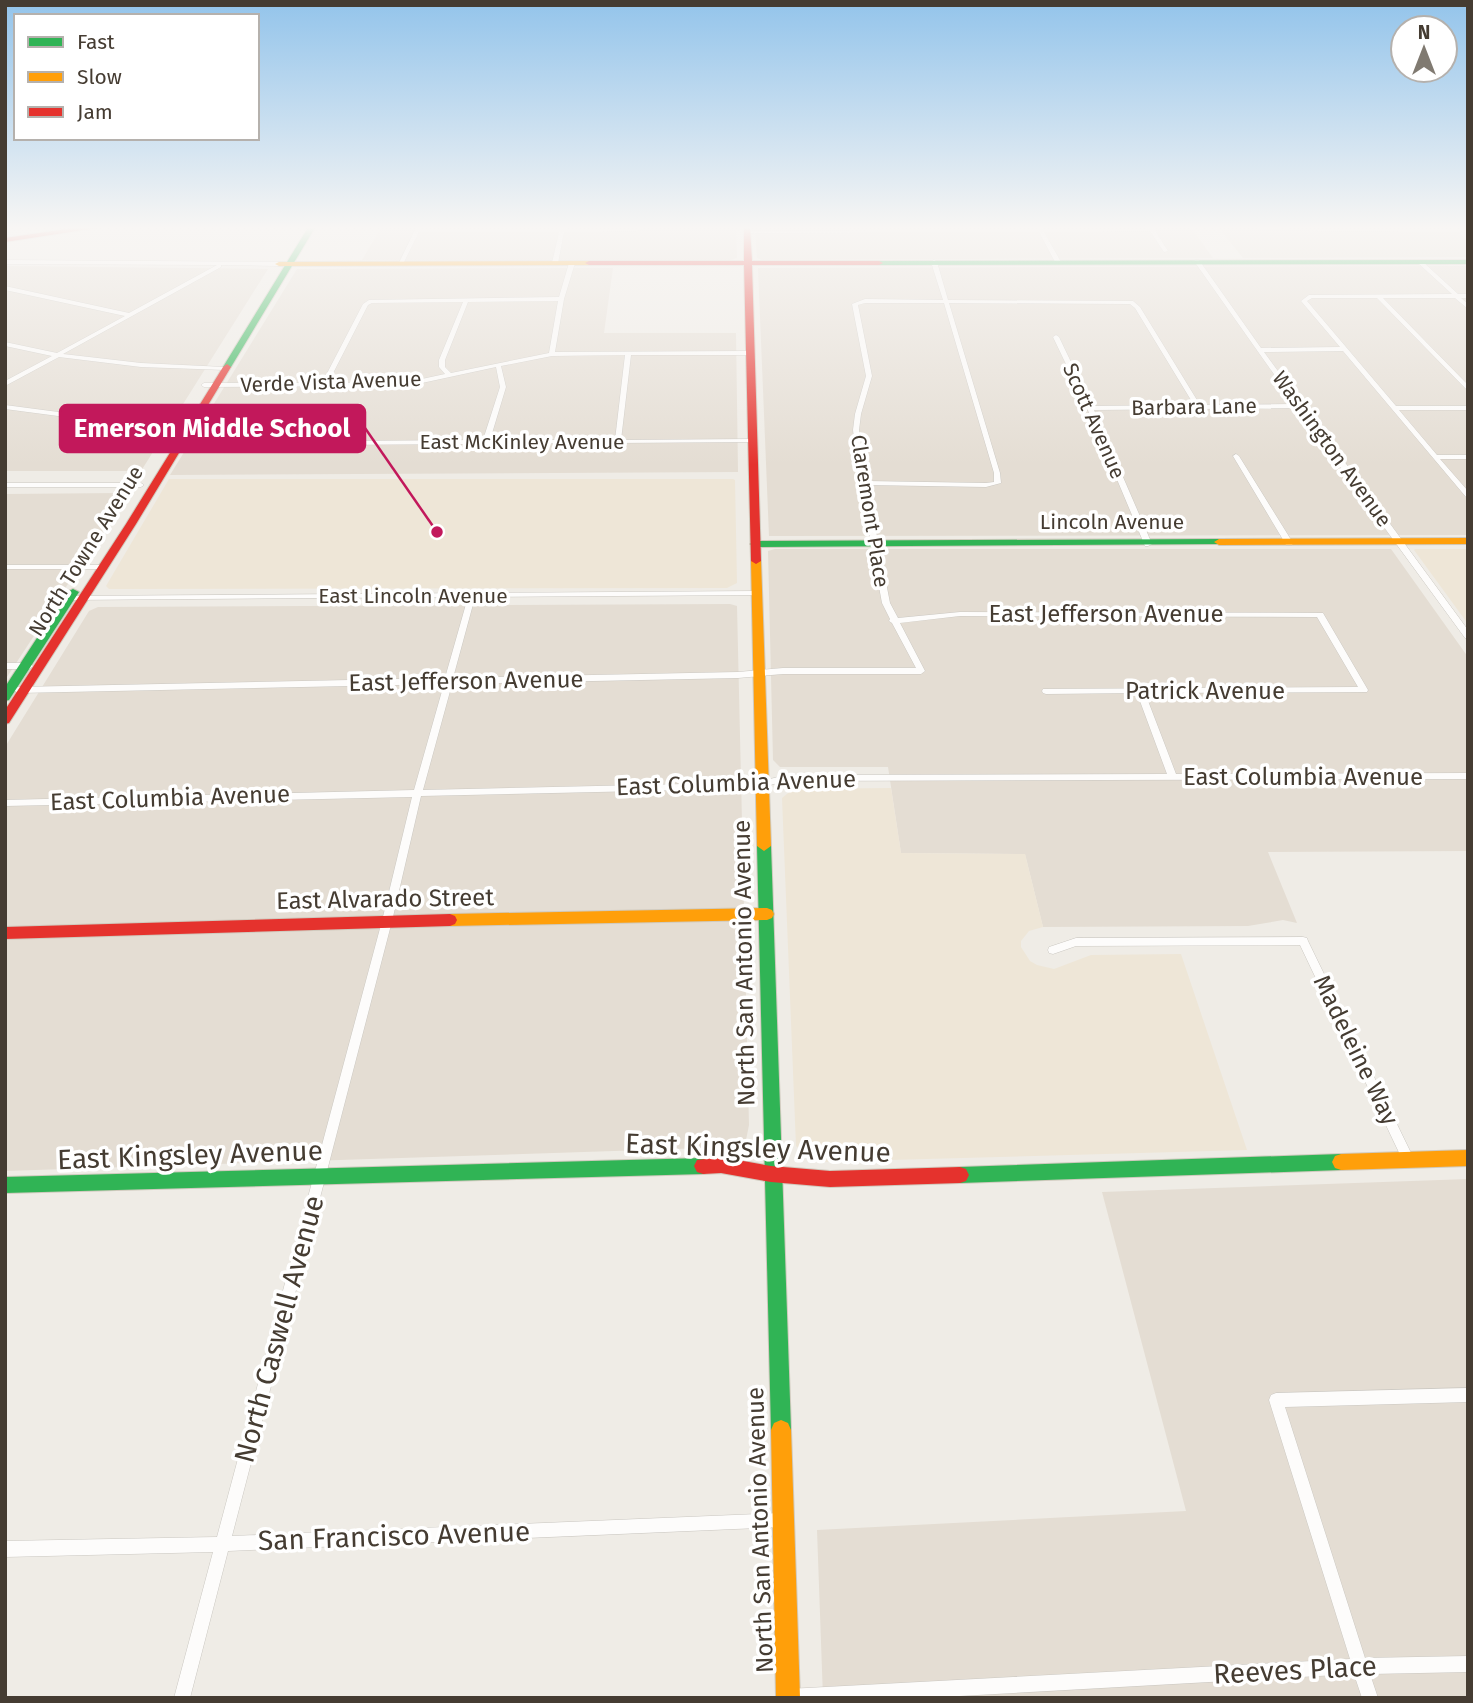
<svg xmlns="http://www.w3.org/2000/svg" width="1473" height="1703" font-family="'Fira Sans',sans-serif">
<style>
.residential{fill:#e4ddd3}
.education{fill:#eee6d7}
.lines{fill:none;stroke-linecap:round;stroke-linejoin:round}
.street-casing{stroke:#cbc8c2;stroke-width:1}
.fast-casing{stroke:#d0cabe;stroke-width:2}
.slow-casing{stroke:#d0cabe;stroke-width:2}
.jam-casing{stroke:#d0cabe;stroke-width:2}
.street{fill:#fdfcfb;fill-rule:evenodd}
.fast{fill:#30b455;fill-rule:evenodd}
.slow{fill:#ff9f0a;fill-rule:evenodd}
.jam{fill:#e5322d;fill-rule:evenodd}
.labels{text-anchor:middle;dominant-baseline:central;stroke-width:7;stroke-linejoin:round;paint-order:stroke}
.far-street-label{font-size:21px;fill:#453c32;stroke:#fff}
.street-label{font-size:24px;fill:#453c32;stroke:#fff}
.near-street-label{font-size:28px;fill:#453c32;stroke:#fff}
.leader{fill:none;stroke:#c2185b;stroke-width:2.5}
.callout-dot{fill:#c2185b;stroke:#fff;stroke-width:2.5}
.callout{fill:#c2185b;stroke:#c2185b;stroke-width:2.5}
.callout-label{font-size:26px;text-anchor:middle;font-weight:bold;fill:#fff}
</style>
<rect width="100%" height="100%" fill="#efece6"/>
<path class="residential" d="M382,226H736L737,258L731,260H362Z
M1190,226L1213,258L762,260L757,258L755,227Z
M1451,226L1468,241V257L1243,258L1218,227Z
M5,265L6,266L268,269L141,471H5Z
M1468,266V535L769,536L758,268Z
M613,268L604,333H736L738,472L170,475L297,269Z
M120,493L125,497L5,680V494Z
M775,549H1391L1468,657V851L1268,852L1297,923L1283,920L1248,926L1043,927L1025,854L901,853L888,767H780L773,760L768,551Z
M730,604L737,606L749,1125L746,1140L735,1147L5,1171V747L89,611L98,607Z
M1468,1179V1698H823L817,1530L1186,1511L1102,1192Z"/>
<path class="education" d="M169,479H733L735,480L737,583L727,588L109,589L106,586Z
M1415,549H1468V624L1414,550Z
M891,788L901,853L1025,854L1043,927L1029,931L1021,941V947L1030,961L1037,965L1054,969L1091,955L1181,954L1247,1150L816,1162L796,1146L782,798L793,789Z"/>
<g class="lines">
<defs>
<path id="street" d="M417,226H421L420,230L560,229L561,226H565V229H635L649,226L636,231L564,232L558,263L555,265L552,263L559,232H419L403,264L398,265Z
M1036,226H1041L1042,229H1148L1147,226H1152L1168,251L1164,252L1150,231L1044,232L1061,262L1058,264L1055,262L1039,232L747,233L745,232L747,231L1037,229Z
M1257,228L1460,230L1462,231L1460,232L1255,230Z
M5,260L279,262L282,264L279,266L221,265V267L63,354L141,363L224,367L226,368V370L141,367L59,357L5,386V381L52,356L5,346V342L57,353L125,316L5,290V286L129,313L217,265L5,264Z
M934,260L937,262L948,300L1133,301L1140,307L1200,405L1295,404L1194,261L1195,260H1199L1261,348L1340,347L1301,301L1309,295L1452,294L1418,263V261H1422L1458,294H1468V298H1461L1468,304V309L1455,298H1383L1468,385V391L1377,298H1312L1307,301L1396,406H1468V410H1399L1437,455H1468V459H1440L1468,491V498L1466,497L1343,351L1264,352L1468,630V638H1465L1297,408L1094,410L1152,544L1148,546H1145L1087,408L1053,337L1056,335L1059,337L1092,406L1194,405L1135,308L1130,304L949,303L1000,473L1001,483L986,487L867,485L890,603L898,618L960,612L1323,613L1368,690L1367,692L1145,693L1176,774L1468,773V779L786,781L762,787L730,789L421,796L392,921L232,1536L782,1513L787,1515L789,1520L787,1525L782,1527L228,1551L190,1698H174L213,1552L5,1557V1541L217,1537L382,921L412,797L5,806V800L414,790L444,684L18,693L14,690L18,687L445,678L468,597L66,600L65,598L69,596L757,591H760V595L475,597L453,678L738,672L783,668H916L892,623L889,621L890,619L882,603L860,483L853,430L855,414L866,376L852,304L865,299L943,300L931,262ZM865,303H944L994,473V482L986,483L866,481L859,430L861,414L872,376L858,305ZM960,616L1317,617L1358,687L1043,689L1042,691L1043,693L1046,694L1137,693L1167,774L786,775L762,781L730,783L423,790L452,684L738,678L783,674H921L925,671L900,623Z
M572,261L575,263L564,299L555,352L749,351L752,353L749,355H631L621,440L752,439L755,441L754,442L167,446L164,444L167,442L483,440L500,387L496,367L408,386L204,387L201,385L204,383H322L363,304L369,300L559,297L569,263ZM558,301L549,353L451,373L445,367V360L468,302ZM463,302L439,360V367L445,374L408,382L328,383L368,305L372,303ZM625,355L615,440H490L506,387L501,366L552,356Z
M5,405L81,415L194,417L197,419L194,421L81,419L5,409Z
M1236,454L1239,456L1293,543L1292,545H1286L1285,543L1233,456Z
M5,483H141L144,485L141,487H5Z
M5,565H102L106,567L102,569H5Z
M5,663H29L33,666L29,669H5Z
M1303,937L1307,938L1308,941L1412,1155L1414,1159L1412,1163L1408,1165L1404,1163L1300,945L1076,946L1053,954L1049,953L1048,950L1049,947L1076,938Z
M1468,1388V1402L1285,1407L1365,1658L1468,1656V1672L1370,1674L1378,1698H1362L1354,1674L923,1698H780L782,1691L788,1689L1350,1659L1269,1400L1271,1395L1276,1393Z"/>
<path id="fast" d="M309,226H316L231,367L224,369L223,367Z
M1468,260V264L879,265L875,263L879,261Z
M1219,539L1224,542L1223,544L755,547L750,544L755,541Z
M73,589L79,592L9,700L5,701V687L67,592Z
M764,841L771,846L791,1430L788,1437L781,1440L774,1437L771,1430L757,846Z
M1341,1154L1347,1156L1350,1162L1347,1168L1341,1170L960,1183L954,1181L951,1175L954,1169L960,1167Z
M703,1158L709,1160L712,1166L709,1172L703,1174L5,1193V1177Z"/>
<path id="slow" d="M589,261H592V265L279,266L275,264L279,262Z
M1468,538V544L1219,545L1214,542L1219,539Z
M756,558L761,561L771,846L764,851L757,846L751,561Z
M767,908L772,910L774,914L772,918L767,920L450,926L445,924L443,920L445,916L450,914Z
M1468,1150V1166L1341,1170L1335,1168L1332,1162L1335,1156L1341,1154Z
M781,1420L788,1423L791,1430L800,1698H776L771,1430L774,1423Z"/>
<path id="jam" d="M87,226H109L5,242V238Z
M744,226H750L752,261H879L883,263L879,265H752L761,561L756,564L751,561L744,265H589L585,263L589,261H744Z
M227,364L231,367L136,524L9,723L5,724V710L126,524L223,367Z
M450,914L455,916L457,920L455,924L450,926L5,939V927Z
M721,1157L771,1166L830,1171L960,1167L966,1169L969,1175L966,1181L960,1183L830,1187L771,1182L721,1173L703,1174L697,1172L694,1166L697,1160Z"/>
</defs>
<use href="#street" class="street-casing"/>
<use href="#fast" class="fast-casing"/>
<use href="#slow" class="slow-casing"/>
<use href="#jam" class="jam-casing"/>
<use href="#street" class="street"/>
<use href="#fast" class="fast"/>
<use href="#slow" class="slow"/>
<use href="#jam" class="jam"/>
</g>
<linearGradient id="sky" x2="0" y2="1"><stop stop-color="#93c4eb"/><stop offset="0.49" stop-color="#f8f6f4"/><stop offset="1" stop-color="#f8f6f4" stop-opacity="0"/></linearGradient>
<rect width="1473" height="465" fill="url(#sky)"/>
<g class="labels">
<g class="far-street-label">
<text transform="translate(331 382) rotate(-2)">Verde Vista Avenue</text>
<text transform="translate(1194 407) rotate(-1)">Barbara Lane</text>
<text transform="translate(1094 421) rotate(66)">Scott Avenue</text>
<text x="522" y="442">East McKinley Avenue</text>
<text transform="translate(1332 449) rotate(54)">Washington Avenue</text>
<text transform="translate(870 511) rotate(81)">Claremont Place</text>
<text x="1112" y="522">Lincoln Avenue</text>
<text transform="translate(86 551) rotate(-58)">North Towne Avenue</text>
<text x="413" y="596">East Lincoln Avenue</text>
</g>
<g class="street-label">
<text x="1106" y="614">East Jefferson Avenue</text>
<text transform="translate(466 681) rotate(-1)">East Jefferson Avenue</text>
<text x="1205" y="691">Patrick Avenue</text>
<text x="1303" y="777">East Columbia Avenue</text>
<text transform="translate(736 783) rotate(-2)">East Columbia Avenue</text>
<text transform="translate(170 798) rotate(-2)">East Columbia Avenue</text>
<text transform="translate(385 899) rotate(-1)">East Alvarado Street</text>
<text transform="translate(744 963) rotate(-91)">North San Antonio Avenue</text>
<text transform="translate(1356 1050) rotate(64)">Madeleine Way</text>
<text transform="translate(760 1530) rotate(-92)">North San Antonio Avenue</text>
</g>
<g class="near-street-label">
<text transform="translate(758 1148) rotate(2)">East Kingsley Avenue</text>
<text transform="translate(190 1155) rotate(-2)">East Kingsley Avenue</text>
<text transform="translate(279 1329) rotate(-75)">North Caswell Avenue</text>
<text transform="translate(394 1536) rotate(-2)">San Francisco Avenue</text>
<text transform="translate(1295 1670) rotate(-3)">Reeves Place</text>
</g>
</g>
<path class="leader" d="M437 532L365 428"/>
<circle class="callout-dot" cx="437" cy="532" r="7"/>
<rect class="callout" x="60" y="405" width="305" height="47" rx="7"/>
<g class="callout-label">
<text x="212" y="437">Emerson Middle School</text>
</g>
<rect width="1473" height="1703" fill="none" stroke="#453c32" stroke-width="14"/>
<rect x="14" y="14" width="245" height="126" fill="#ffffff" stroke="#b5b1ad" stroke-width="2"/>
<rect x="28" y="37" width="35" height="10" fill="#30b455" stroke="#b5b1ad" stroke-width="2"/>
<text x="77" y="49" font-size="21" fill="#453c32">Fast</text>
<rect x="28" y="72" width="35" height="10" fill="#ff9f0a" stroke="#b5b1ad" stroke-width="2"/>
<text x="77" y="84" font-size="21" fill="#453c32">Slow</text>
<rect x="28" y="107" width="35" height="10" fill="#e5322d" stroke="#b5b1ad" stroke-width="2"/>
<text x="77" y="119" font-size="21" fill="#453c32">Jam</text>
<g transform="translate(1424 49)"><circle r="33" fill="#ffffff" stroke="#b5b1ad" stroke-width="2"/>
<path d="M0-5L12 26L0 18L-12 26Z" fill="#807a71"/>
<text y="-10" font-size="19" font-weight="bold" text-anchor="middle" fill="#453c32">N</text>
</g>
</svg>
